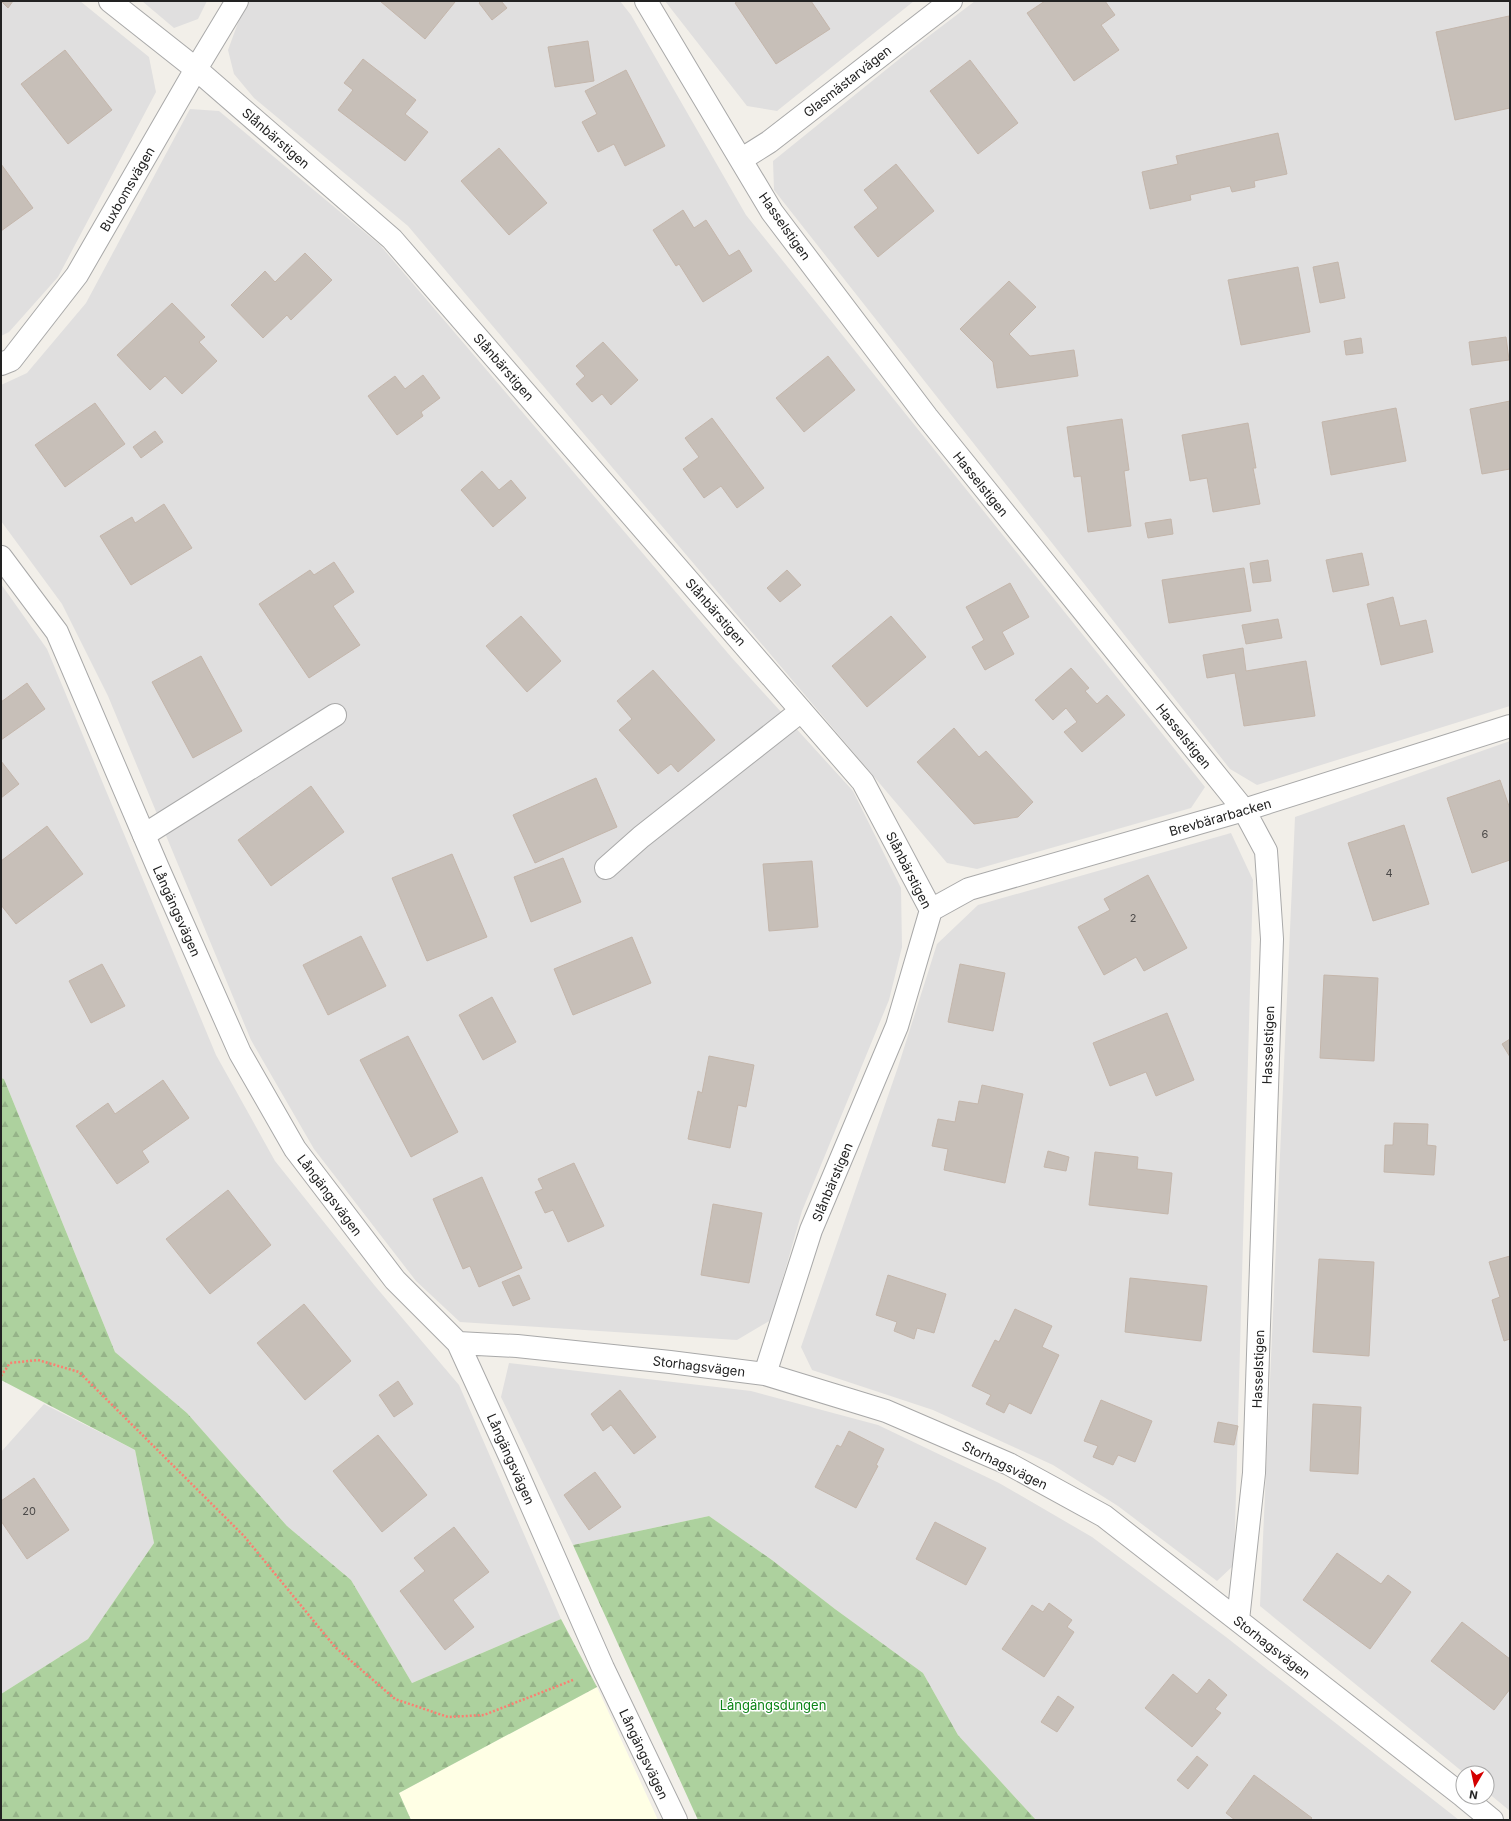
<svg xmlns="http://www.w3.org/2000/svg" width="1511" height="1821" font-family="Inter,sans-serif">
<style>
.residential{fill:#e0dfdf}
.education{fill:#ffffe5}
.forest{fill:url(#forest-firs)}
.building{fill:#c7bfb8;stroke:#c4b6ab}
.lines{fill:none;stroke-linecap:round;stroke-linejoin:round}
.service-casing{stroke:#a9a9a9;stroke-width:24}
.minor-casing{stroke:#a9a9a9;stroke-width:24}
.path{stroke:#fa8072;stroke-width:2.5;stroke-dasharray:2 2;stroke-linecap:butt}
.service{stroke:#fff;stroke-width:22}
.minor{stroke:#fff;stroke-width:22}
.labels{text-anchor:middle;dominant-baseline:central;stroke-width:3;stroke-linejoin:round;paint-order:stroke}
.number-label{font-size:11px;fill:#4b4948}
.street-label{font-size:13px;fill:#222;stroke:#fff}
.park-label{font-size:13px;fill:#0c8416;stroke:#fff}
</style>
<defs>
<pattern id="forest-firs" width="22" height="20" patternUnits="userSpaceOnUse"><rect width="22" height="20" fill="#add19e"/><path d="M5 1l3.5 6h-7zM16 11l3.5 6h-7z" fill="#95b388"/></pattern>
</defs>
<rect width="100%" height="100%" fill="#f2efe9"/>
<path class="residential" d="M1,1H80L149,57L156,92L58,277L9,332L1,336Z
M142,1H207L198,19L174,28Z
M250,1H620L631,15L746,215L1205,787L1191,808L977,869L947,863L408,226L254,98L234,74L228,50L239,20Z
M665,1H914L777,111L747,106Z
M975,1H1510V706L1257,785L1230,769L774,190L773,161L908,52Z
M190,109L219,111L380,245L732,658L853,791L901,888L902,947L889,1000L802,1211L771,1320L737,1340L460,1322L416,1281L314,1149L251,1040L108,696L62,604L1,521V385L27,373L86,303Z
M1,584L47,649L216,1055L275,1161L375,1286L459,1385L561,1619L412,1683L351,1580L287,1526L187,1413L115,1352L4,1079L1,1078Z
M1510,741V1811L1487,1792V1773H1464L1260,1606L1295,817Z
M1231,833L1253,880L1234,1565L1217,1581L1118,1506L1053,1465L933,1410L812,1370L801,1347L898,1067L937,944L978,905Z
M509,1363L751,1391L878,1425L999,1483L1092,1537L1226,1637L1459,1820H1036L958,1735L923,1673L835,1609L772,1560L709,1516L573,1545L501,1397Z
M44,1404L135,1450L154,1543L88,1639L1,1694V1452Z"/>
<path class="education" d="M597,1687L658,1820H411L399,1793Z"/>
<path class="forest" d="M1,1078L4,1079L115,1352L187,1413L287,1526L351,1580L412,1683L561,1619L597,1687L399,1793L411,1820H1V1694L88,1639L154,1543L135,1450L1,1380Z
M709,1516L772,1560L835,1609L923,1673L958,1735L1036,1820H698L573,1545Z"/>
<path class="building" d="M1,1H13L8,8Z
M380,1H455V2L425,39Z
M481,1H501L507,8L492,20L479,3Z
M738,1H811L830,29L776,64L735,3Z
M1045,1H1105L1115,15L1101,25L1119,50L1074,81L1027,13Z
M1509,16L1510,108L1455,120L1436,32Z
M588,41L594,81L555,87L548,47Z
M65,50L112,110L68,144L21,84Z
M363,59L416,100L405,114L428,132L405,161L338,110L353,90L344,83Z
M970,60L1018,123L978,154L930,91Z
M626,70L665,146L625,166L614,144L598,152L582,122L597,114L585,91Z
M1278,133L1287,174L1254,181L1255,187L1232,192L1230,186L1190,195L1191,200L1150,209L1142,172L1178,164L1176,156Z
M499,148L547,203L509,235L461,181Z
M1,164L33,208L1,231Z
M896,164L934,211L878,257L854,227L878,208L864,190Z
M683,210L694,228L706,220L729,256L739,250L752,271L703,302L679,264L676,266L653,230Z
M305,253L332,280L291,320L287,315L263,338L231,305L265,271L275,282Z
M1338,262L1345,298L1320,303L1313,267Z
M1298,267L1310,332L1241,345L1228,280Z
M1009,281L1036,307L1009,334L1030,356L1074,350L1078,376L997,388L993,362L960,329Z
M172,303L205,337L199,342L217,361L182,394L165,376L150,390L117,355Z
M1506,337L1509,360L1472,365L1469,342Z
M1361,338L1363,353L1346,355L1344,341Z
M603,342L638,380L611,405L602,394L592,402L576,384L585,376L576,366Z
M828,356L855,390L804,432L776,398Z
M423,375L440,398L421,412L423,416L397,435L368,396L395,376L405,389Z
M1510,401V469L1482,474L1470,409Z
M95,403L125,444L65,487L35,445Z
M1396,408L1406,461L1331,475L1322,422Z
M712,418L764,488L737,508L721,486L704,498L683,469L699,457L685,438Z
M1122,419L1129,470L1124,471L1131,526L1088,532L1081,476L1074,477L1067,427Z
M1248,423L1256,468H1253L1260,504L1213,512L1207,478L1190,481L1182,435Z
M155,431L163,442L141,458L133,447Z
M482,471L499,490L511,480L526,498L493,527L461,490Z
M164,504L192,548L131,585L100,536L132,517L135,523Z
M1171,519L1173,534L1148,538L1145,523Z
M1362,553L1369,585L1333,592L1326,560Z
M1268,560L1271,581L1253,583L1250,563Z
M334,562L354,592L333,606L360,645L309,678L259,604L310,570L314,575Z
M1244,568L1251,611L1169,623L1162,580Z
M787,570L801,585L780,602L767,588Z
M1010,583L1029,617L1002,632L1014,654L985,670L972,647L984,640L966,607Z
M1393,597L1400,626L1426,620L1433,652L1381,665L1367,604Z
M521,616L561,661L527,692L486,646Z
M891,616L926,657L867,707L832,666Z
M1278,619L1282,638L1246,644L1242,625Z
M1243,648L1246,671L1306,661L1315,716L1244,726L1235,673L1207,678L1203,655Z
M201,656L242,731L193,758L152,682Z
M1071,668L1089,688L1085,691L1097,704L1107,695L1125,715L1082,752L1064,732L1077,722L1066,708L1053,720L1035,700Z
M653,670L715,740L678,772L671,764L658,774L619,730L632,719L617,701Z
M27,683L45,709L1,740V702Z
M954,728L979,757L986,751L1033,802L1018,817L974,824L917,762Z
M1,761L19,784L1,798Z
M596,778L617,827L535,863L513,815Z
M1500,780L1510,809V860L1472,873L1447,798Z
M311,786L344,832L271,886L238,840Z
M1404,825L1429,904L1373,921L1348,843Z
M47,826L83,874L16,924L1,905V861Z
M452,854L487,937L427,961L392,878Z
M563,858L581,902L531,922L514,877Z
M812,861L818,927L769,931L763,864Z
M1148,875L1187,948L1144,971L1136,957L1104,975L1078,927L1110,910L1104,899Z
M361,936L386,986L328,1015L303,965Z
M632,937L651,983L573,1015L554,969Z
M102,964L125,1006L91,1023L69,981Z
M960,964L1005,973L993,1031L948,1022Z
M1324,975L1378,978L1374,1061L1320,1058Z
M492,997L516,1042L483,1060L459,1015Z
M1167,1013L1194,1080L1156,1096L1146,1072L1110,1086L1093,1043Z
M408,1036L458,1132L411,1157L360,1060Z
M1510,1039V1057L1502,1044Z
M709,1056L754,1065L746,1107L738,1105L730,1148L688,1139L698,1091L702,1093Z
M163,1080L189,1118L142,1151L149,1162L117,1184L76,1126L108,1103L115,1114Z
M982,1085L1023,1094L1005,1183L944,1170L948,1149L932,1146L938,1119L955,1122L959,1101L978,1104Z
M1394,1123L1428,1124L1427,1145L1436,1146L1434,1175L1384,1172L1385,1145H1393Z
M1048,1151L1069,1157L1066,1171L1044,1167Z
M1095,1152L1138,1157L1137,1169L1172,1173L1168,1214L1089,1205Z
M574,1163L604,1226L568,1242L553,1210L545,1213L535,1192L543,1189L538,1179Z
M482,1177L522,1268L479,1287L470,1266L463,1269L433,1199Z
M228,1190L271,1245L210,1294L166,1239Z
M713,1204L762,1213L749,1283L701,1275Z
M1510,1256V1339L1504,1341L1492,1300L1500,1297L1489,1262Z
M1319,1259L1374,1262L1369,1356L1313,1352Z
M519,1275L530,1299L513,1306L502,1282Z
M888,1275L946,1294L934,1333L917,1328L914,1339L894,1331L897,1322L876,1315Z
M1130,1278L1207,1286L1201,1341L1125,1332Z
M304,1304L351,1361L305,1400L257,1343Z
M1015,1309L1052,1326L1042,1347L1059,1355L1031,1414L1009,1403L1004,1413L986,1404L991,1395L972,1386L995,1340L999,1342Z
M398,1381L413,1404L394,1417L379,1395Z
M620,1390L656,1437L634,1454L611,1425L603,1431L591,1414Z
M1101,1400L1152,1421L1135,1462L1118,1455L1113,1465L1093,1457L1098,1446L1084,1441Z
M1313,1404L1361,1407L1358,1474L1310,1471Z
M1218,1422L1238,1426L1234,1445L1214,1442Z
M849,1431L884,1449L876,1465L878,1466L856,1508L815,1487L837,1445L841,1447Z
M378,1435L427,1495L382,1532L333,1471Z
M595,1472L621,1507L589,1530L564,1495Z
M34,1478L69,1530L27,1559L1,1521V1501Z
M935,1522L986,1548L966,1585L916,1559Z
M454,1527L489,1572L453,1600L474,1627L445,1650L400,1591L425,1571L414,1558Z
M1337,1553L1381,1584L1388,1575L1411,1592L1370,1649L1303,1600Z
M1049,1603L1072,1620L1067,1627L1074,1632L1044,1677L1002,1649L1032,1605L1043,1612Z
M1462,1622L1510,1659V1689L1494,1710L1431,1661Z
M1173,1674L1197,1694L1209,1679L1227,1695L1215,1709L1221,1713L1192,1747L1145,1708Z
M1058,1696L1074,1707L1057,1732L1041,1722Z
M1197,1756L1208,1765L1188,1789L1177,1780Z
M1254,1775L1312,1818L1310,1820H1235L1226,1813Z"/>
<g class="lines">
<defs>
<path id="service" d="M144,835L335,715
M606,868L641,837L801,711"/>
<path id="minor" d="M110,1L196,69L392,239L863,782L931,910L897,1026L811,1230L765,1374
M646,1L772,212L927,417L1244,810L1266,851L1272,939L1254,1473L1238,1620
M742,159L769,142L951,1
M1,364L11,360L77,275L196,69L237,1
M1,557L57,632L158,868L240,1053L295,1149L395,1280L458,1343L512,1461L603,1668L676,1820
M931,910L969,889L1244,810L1510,726
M458,1343L517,1346L670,1362L765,1374L886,1411L1009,1464L1104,1516L1463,1796
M1464,1797L1492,1820"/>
</defs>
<use href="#service" class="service-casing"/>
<use href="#minor" class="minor-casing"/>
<path class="path" d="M1,1376L10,1363L38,1360L79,1372L244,1536L335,1647L395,1699L448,1717L484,1715L573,1680"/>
<use href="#service" class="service"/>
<use href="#minor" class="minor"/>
</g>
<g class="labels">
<g class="number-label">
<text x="1485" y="834">6</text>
<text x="1389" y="873">4</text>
<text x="1133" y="918">2</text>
<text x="29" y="1511">20</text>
</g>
<g class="street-label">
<text transform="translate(847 81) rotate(-38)">Glasmästarvägen</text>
<text transform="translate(276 138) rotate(41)">Slånbärstigen</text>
<text transform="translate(127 189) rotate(-60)">Buxbomsvägen</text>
<text transform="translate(785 226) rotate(55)">Hasselstigen</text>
<text transform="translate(504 367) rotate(49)">Slånbärstigen</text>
<text transform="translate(981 484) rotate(51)">Hasselstigen</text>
<text transform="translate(716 612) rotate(49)">Slånbärstigen</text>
<text transform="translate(1184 736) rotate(51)">Hasselstigen</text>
<text transform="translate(1220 817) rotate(-16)">Brevbärarbacken</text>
<text transform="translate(909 870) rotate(63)">Slånbärstigen</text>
<text transform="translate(177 911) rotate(66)">Långängsvägen</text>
<text transform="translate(1268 1045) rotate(-88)">Hasselstigen</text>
<text transform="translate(832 1182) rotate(-67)">Slånbärstigen</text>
<text transform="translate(330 1195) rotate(53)">Långängsvägen</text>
<text transform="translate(699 1366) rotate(7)">Storhagsvägen</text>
<text transform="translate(1258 1369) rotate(-88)">Hasselstigen</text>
<text transform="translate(511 1459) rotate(66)">Långängsvägen</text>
<text transform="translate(1005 1465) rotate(26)">Storhagsvägen</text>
<text transform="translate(1272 1647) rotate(38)">Storhagsvägen</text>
<text transform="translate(644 1754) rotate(65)">Långängsvägen</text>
</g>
<g class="park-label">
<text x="773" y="1705">Långängsdungen</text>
</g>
</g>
<rect width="1511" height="1821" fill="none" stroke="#222222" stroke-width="4"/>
<g transform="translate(1475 1785) rotate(189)"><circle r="19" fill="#ffffff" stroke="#a7a7a7"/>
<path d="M0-3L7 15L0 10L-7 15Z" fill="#d40000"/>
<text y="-6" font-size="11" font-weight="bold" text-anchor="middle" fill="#222222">N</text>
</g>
</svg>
